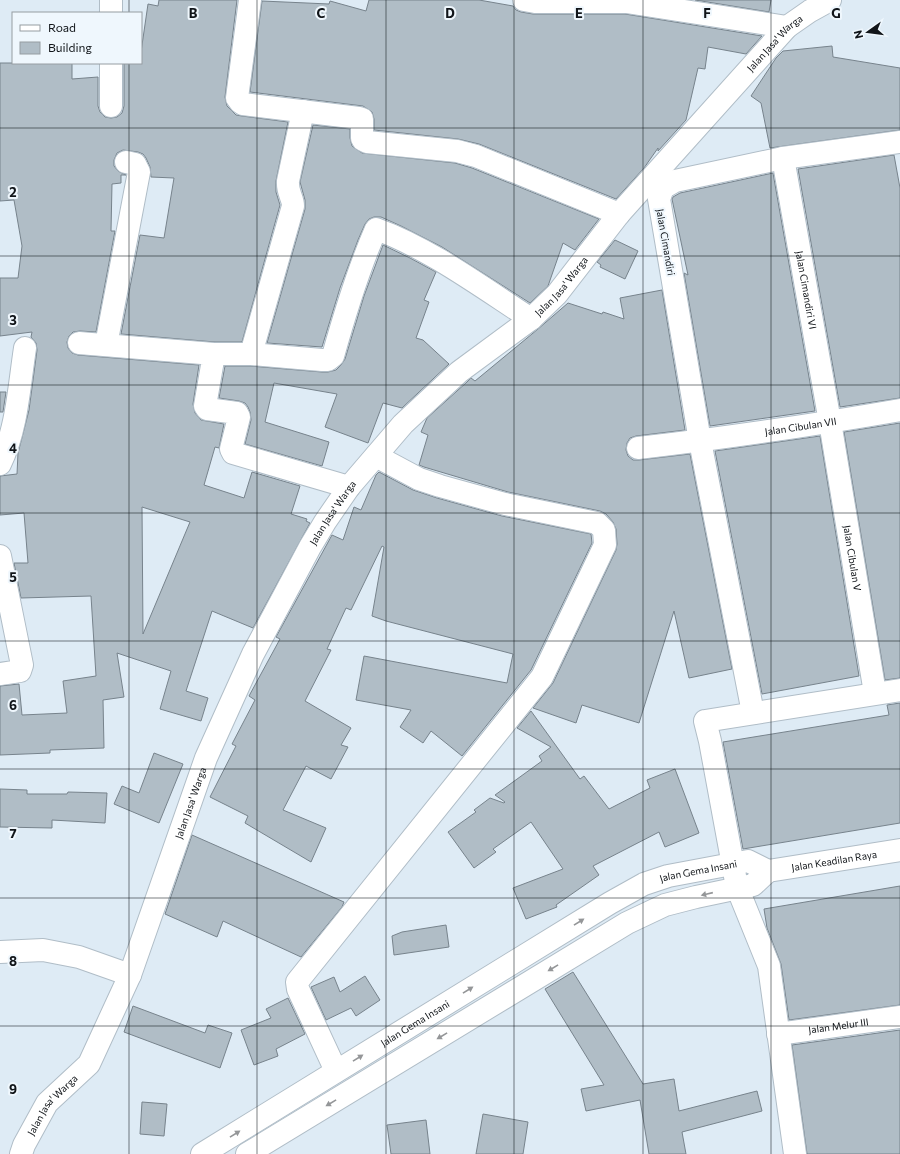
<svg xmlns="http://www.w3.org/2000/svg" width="900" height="1154" font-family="Commissioner,sans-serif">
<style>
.building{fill:#b0bdc6;stroke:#77838c;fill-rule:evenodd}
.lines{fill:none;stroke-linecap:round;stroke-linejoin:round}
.minor-casing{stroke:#b0bdc7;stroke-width:24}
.minor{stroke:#fff;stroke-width:22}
.oneway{fill:#949698}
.grid{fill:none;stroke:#111519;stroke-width:1;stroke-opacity:0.55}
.labels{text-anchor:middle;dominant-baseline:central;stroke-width:4;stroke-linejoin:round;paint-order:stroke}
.street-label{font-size:10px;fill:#111519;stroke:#eff7fd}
.grid-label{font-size:13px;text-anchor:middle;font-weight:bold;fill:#111519;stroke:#eff7fd;stroke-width:4;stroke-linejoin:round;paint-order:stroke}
</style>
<rect width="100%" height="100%" fill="#deebf5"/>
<path class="building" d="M159,0H237L225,97L227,106L236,115L242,116L288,122L276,181V192L280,205L242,342H215L121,334L140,235L164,238L174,178L151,177L150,167L146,158L143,154L138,152L123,150L117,153L114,160V166L118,171L126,175H121V183L112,184L111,231H115L96,332L80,331L73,332L69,336L67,342L68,348L72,353L78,355L199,365L193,404L195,413L201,420L224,424L219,448L215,447L204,485L244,498L252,472L300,486L291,514L307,519L306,521L310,523L253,628L212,611L186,691L208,698L201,721L160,709L171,671L117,653L124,697L103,700L104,748L50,750V753L0,755V686L19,684L22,715L67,713L63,681L96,676L91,596L21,598L14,563H28L24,513L0,515V476L17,474L18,453L29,410L37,350L36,343L31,337L32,332L0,336V278H18L22,246L14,200L0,201V63H72V79L98,77V106L100,112L105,117L111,118L117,117L122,113L124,106V63H141V52L148,4L158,6ZM142,507L190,522L143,634Z
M369,0H479L513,6L516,10L521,12L533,14H625L762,36L746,54L708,47L705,69L698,68L686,120L658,151V148L644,168L616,199L479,144L458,139L374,130V119L372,112L363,106L250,92L262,1L329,4L330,1L366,11Z
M695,0H771L769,12Z
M832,46L833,57L900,68V130L770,148L761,103L751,96L776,58L783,51Z
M313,125L350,129V138L352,146L362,153L455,163L472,168L599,219L575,250L563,243L548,286L530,303L442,247L401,226L381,217H374L369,219L365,224L358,240L340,288L322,347L267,343L305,209V200L300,182Z
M894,155L900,188V398L840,407L798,169Z
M773,173L815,411L710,426L684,273L688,275L672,199L673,197L680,193Z
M615,240L638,251L625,279L600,267L601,265L597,262Z
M383,245L410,258L436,272L424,300L429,302L416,338L423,340L449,364L402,408L383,403L368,443L325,427L337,394L274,383L265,422L329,442L322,466L245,444L251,420L250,412L248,407L245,403L239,401L219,398L225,366H250L322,372H328L336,370L341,365L345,359L364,296Z
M662,290L685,430L636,436L630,438L627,443L626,450L628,456L633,460H639L690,454L732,669L689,678L674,611L639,723L582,705L576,723L533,708L553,683L616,550L617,544L616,529L613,522L606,514L600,511L508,492L424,467L419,465L428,435L421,432L427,418L467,382L471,378L475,381L538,329L568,303L602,314L603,312L624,319L620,298Z
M0,392H6L3,412H0Z
M900,423V678L885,680L844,432Z
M820,436L859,676L762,694L715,451Z
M379,472L413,490L437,498L502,516L591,534L592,543L531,670L462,756L431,731L423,743L400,727L411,710L356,700L364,656L507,683L513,654L386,621L372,616L384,547L382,546L351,610L346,608L327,649L331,650L305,701L351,728L341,745L348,747L331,779L306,766L283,810L326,828L311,862L245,823L248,816L210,797L236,746L232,744L255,700L249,696L280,639L276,637L332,535L343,540L354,507L361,510L376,475Z
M900,703V823L743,849L723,742L889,715L887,705Z
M531,711L580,779L584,776L609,809L650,788L647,780L675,769L699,833L665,847L659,832L593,866L599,875L556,905L557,907L526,919L513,888L563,869L531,822L493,849L496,852L474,868L448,832L476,812L474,810L490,798L504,803L505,802L495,795L542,761L539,756L551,747L517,728Z
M154,753L183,764L159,823L114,804L122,786L139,793Z
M0,789L27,790V794H67L68,792L107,793L105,823L52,820V828L0,827Z
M192,835L344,902L342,907L301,957L223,921L217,937L165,914Z
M900,886V1005L789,1020L781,964L767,928L764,909Z
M446,925L449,947L394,955L392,936L402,932Z
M573,972L643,1084L674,1079L679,1111L757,1091L762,1111L682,1132L686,1154H649L640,1100L586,1111L581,1089L604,1085L545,989Z
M365,976L380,1000L356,1016L351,1008L326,1020L311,987L334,977L340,992Z
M288,998L305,1034L276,1049L278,1056L254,1065L241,1030L271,1018L266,1009Z
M133,1006L205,1033L208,1025L232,1033L220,1068L124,1032Z
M900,1030V1154H807L792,1045Z
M142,1102L167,1104L164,1136L140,1134Z
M483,1114L528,1122L523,1154H476Z
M426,1120L430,1154H391L387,1125Z"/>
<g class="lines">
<defs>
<g id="minor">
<path d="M111,0V13"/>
<path d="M250,0L237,98L240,102L243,104L359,118L362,119V138L363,140L367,142L457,151L476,156L619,214"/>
<path d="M524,0L535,2H626L787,27"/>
<path d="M111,63V106"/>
<path id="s1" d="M783,158L830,422L875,693"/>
<path d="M79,343L214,354L205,406L207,409L237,413L239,417L231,449L233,453L349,487"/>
<path d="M106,345L139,172L135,164L126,162"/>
<path d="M214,354H251L322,360H328L333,356C345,313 358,270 376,229C429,248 483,288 531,319"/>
<path d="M251,354L293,206C293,197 287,193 288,181L303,111"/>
<path id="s2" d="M638,448C726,438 813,425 900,410"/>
<path d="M0,464C17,429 19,387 25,348"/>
<path d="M0,556L22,665L20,671L0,674"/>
<path d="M753,713L700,441L659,199L663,188L675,181L783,158L900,142"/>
<path id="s3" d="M768,871L900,850"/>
<path d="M0,952L43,950L79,957L130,975"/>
<path id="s4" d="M778,1034L900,1017"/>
<path d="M336,1071L298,989L297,982L542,677L605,545L604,530L597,523L505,504L440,486L419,479L376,456"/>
<path id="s5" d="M21,1154L24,1145L47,1103L89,1064L130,975L206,758L253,654L310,547L325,522L349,487L403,424L459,372L531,319L557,294L619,214L787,27L810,11L830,0"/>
<path id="s6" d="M202,1154L610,903L644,884L668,876L748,861L768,871"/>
<path d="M247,1154L627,923L665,905L696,897L753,885L768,871"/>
<path d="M795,1154L769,966L737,887L710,741L705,721L900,690"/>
</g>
</defs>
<use href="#minor" class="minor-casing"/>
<use href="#minor" class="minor"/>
</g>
<defs><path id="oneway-solid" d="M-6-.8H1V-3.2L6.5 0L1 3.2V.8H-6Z"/></defs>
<g class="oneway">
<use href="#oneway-solid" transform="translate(707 894) rotate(167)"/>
<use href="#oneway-solid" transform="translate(579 922) rotate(-32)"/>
<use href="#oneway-solid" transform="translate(553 968) rotate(149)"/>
<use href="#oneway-solid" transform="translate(468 990) rotate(-32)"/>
<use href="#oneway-solid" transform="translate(442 1036) rotate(149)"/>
<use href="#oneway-solid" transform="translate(358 1058) rotate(-32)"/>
<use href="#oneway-solid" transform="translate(331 1103) rotate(149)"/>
<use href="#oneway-solid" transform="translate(235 1134) rotate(-32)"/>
</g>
<path class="grid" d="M129,0V13M257,0V1154M386,0V1154M514,0V1154M643,0V1154M771,0V1154M129,63V1154M0,128H900M0,256H900M0,385H900M0,513H900M0,641H900M0,769H900M0,898H900M0,1026H900"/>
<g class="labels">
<g class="street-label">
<text stroke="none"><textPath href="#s5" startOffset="1367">Jalan Jasa' Warga</textPath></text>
<text transform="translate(666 242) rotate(80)">Jalan Cimandiri</text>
<text stroke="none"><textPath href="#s5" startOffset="1043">Jalan Jasa' Warga</textPath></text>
<text stroke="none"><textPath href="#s1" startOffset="134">Jalan Cimandiri VI</textPath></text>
<text stroke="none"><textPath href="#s2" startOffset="164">Jalan Cibulan VII</textPath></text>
<text stroke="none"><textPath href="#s5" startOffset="719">Jalan Jasa' Warga</textPath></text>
<text stroke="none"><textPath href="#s1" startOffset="406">Jalan Cibulan V</textPath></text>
<text stroke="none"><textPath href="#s5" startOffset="395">Jalan Jasa' Warga</textPath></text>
<text stroke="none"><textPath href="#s3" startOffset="67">Jalan Keadilan Raya</textPath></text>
<text stroke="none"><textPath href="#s6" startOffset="574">Jalan Gema Insani</textPath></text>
<text stroke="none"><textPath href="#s6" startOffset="250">Jalan Gema Insani</textPath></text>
<text stroke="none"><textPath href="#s4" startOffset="61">Jalan Melur III</textPath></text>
<text stroke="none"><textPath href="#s5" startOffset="59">Jalan Jasa' Warga</textPath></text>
</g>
</g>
<g class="grid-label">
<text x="193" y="18">B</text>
<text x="321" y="18">C</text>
<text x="450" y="18">D</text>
<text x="579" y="18">E</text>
<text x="707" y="18">F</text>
<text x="836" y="18">G</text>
<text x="13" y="197">2</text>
<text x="13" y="325">3</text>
<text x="13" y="453">4</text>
<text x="13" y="582">5</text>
<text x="13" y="710">6</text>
<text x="13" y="838">7</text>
<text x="13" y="966">8</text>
<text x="13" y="1094">9</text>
</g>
<rect x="12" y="12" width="130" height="52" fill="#eff7fd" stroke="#969da2"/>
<rect x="20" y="25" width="20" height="6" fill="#ffffff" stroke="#969da2"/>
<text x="48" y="32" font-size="12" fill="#111519">Road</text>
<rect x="20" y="42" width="20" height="12" fill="#b0bdc6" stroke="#969da2"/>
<text x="48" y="52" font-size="12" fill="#111519">Building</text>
<g transform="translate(868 32) rotate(256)" stroke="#eff7fd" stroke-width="3" paint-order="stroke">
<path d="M0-3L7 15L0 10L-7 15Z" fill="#111519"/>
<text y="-6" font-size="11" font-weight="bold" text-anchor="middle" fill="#111519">N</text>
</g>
</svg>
